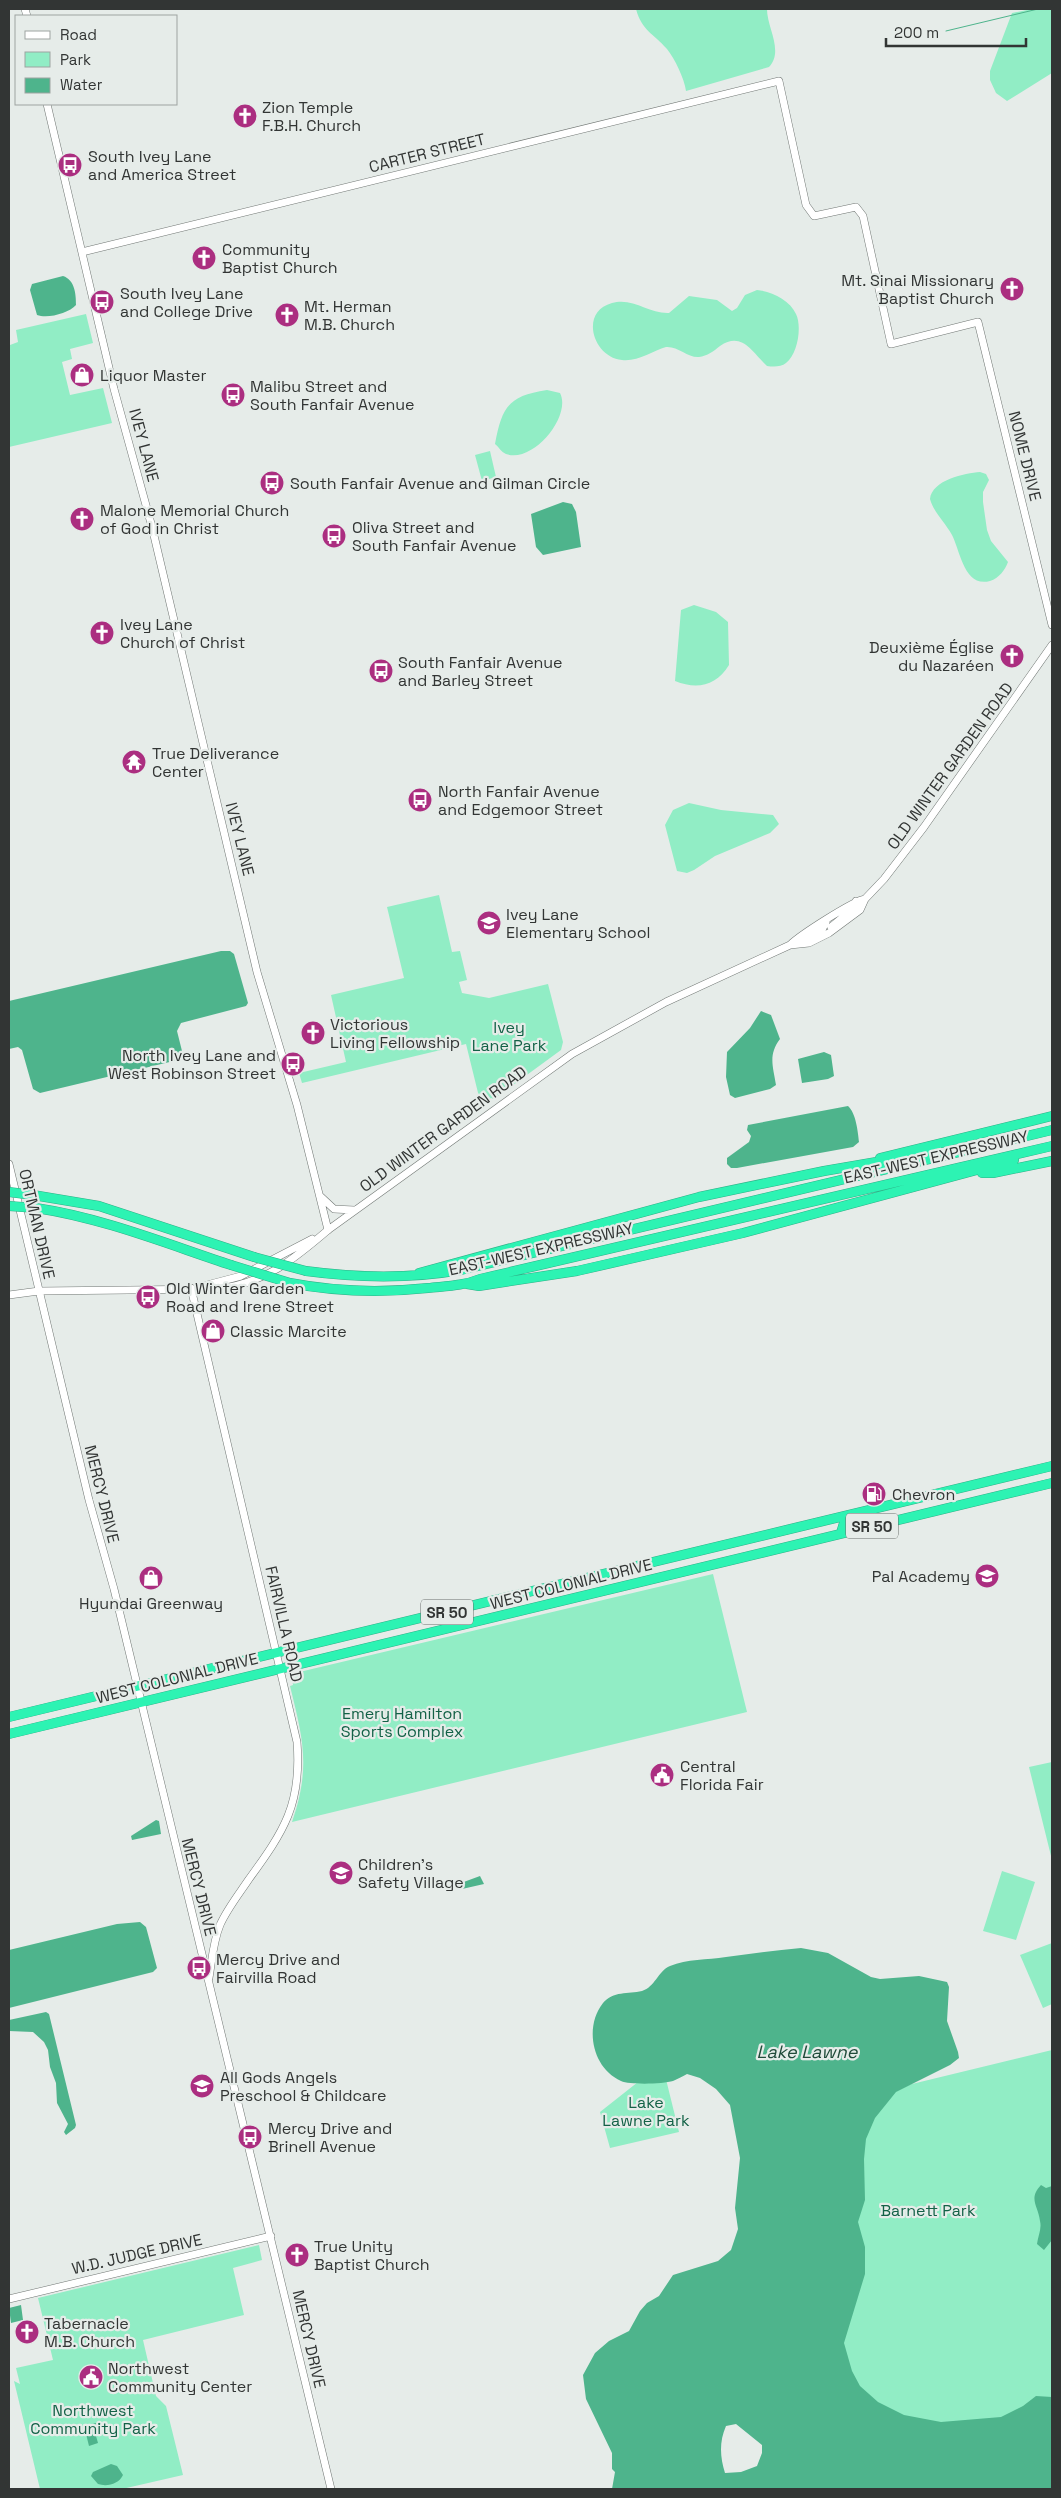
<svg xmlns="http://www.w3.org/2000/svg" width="1061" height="2498" font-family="'Space Grotesk',sans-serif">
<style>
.green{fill:#91edc5}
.water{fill:#4eb48c;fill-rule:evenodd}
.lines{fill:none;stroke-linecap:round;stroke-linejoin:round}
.stream{stroke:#4eb48c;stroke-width:1}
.secondary-casing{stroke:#717774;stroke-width:8}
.highway-casing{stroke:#2fb087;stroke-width:10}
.secondary{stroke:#fff;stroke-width:7}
.highway{stroke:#2df3b3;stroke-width:9}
.highway-bridge-casing{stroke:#2fb087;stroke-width:10;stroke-linecap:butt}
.highway-bridge{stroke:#2df3b3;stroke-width:9}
.labels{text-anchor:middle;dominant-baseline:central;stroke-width:4.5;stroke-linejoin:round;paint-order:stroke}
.shield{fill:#e6ece9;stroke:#686c6a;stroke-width:1}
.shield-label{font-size:15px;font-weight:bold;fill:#323534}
.poi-label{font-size:16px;fill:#323534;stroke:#e6ece9;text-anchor:start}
.street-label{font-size:16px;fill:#323534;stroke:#e6ece9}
.park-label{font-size:16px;fill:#136247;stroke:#e6ece9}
.water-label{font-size:18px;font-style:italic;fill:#204b3a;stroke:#e6ece9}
</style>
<rect width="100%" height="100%" fill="#e6ece9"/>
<path class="green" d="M636,9H767C767,28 784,51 769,67L686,91C684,78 675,59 667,49C653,33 642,31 636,9Z
M1032,9H1052V73L1007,101L996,93L990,80V71L1012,13Z
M757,290C771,291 790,300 796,314C802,326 798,354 786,363C781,367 774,367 767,366C752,352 742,331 720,346C714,351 707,356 699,357C688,358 678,346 666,347C653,351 637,362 622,360C593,357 579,312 612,303C633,297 649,314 669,313L689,296L717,300L732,311L737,308L745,295Z
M86,314L93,343L70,349L72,359L62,362L70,395L103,388L112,423L9,447V342L10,345L18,342L16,330Z
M547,390L560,393C572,416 533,464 506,454C501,452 499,447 495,444C502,407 508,396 547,390Z
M490,451L496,477L482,481L475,455Z
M980,472L986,474L989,480L983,492V502L987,530L991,541L1008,562C1005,570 999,578 990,581C964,588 960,550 952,535C945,522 934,513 930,499C932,480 965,473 980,472Z
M694,605L716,612L728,622L729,665C716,686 697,690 675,681L681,610Z
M689,803L721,810L773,815L779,824L770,833L715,856L694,870L687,873L677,871L665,825L673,810Z
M439,895L452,952L460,951L467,980L459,982L462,993L489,998L548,984L563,1042L561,1050L494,1099L491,1098L481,1105L466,1044L302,1083L299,1073L346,1062L331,995L404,978L387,907Z
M713,1574L747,1712L292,1822C311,1767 303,1739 290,1686L293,1685L291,1674Z
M1052,1762V1860L1029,1767Z
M1002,1871L1035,1882L1016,1940L983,1931Z
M1052,1943V2004L1043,2008L1020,1955Z
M1052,2050V2489H865L780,2116Z
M662,2063L679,2132L610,2148L600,2112Z
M259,2245L262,2260L233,2268L244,2315L143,2340L156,2396L166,2406L183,2475L122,2489H40L14,2381L20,2384L16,2368L53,2360L38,2298Z"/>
<path class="water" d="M63,276C75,280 76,294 76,305C69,313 48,319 37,315L30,290L32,284Z
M563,502L572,504L576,512L581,547L543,555L536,547L531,514Z
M221,951H230L234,954L248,1003L246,1006L181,1023L177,1031L183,1055L178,1060L40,1093L33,1089L22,1050L18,1047L9,1049V1001Z
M761,1011L771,1015L780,1039C768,1055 773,1066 776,1085L770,1089L735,1098L730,1095L726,1077L727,1052L750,1028Z
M824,1052L831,1055L834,1076L828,1079L802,1083L798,1059Z
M848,1106C856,1113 858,1132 859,1142L853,1147L737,1168H731L727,1164V1158L749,1142L751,1136L747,1130L748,1125Z
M156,1820L159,1821L161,1834L132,1840L131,1836Z
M480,1876L484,1884L462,1889L461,1883Z
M140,1922L146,1927L157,1968L153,1972L9,2008V1950L117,1924Z
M801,1948L828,1953L871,1977L880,1979L919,1976L947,1982L949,1987L947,2021L958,2052L959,2058L950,2065L896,2092L875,2118L866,2139L864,2159L865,2200L858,2222L865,2247V2274L844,2343L852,2371L860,2386L878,2402L904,2415L941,2422L1001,2417L1023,2406L1036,2396L1052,2397V2489H612L615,2472L612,2469V2453L586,2399L583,2375L595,2353L609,2341L629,2331L640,2311L647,2303L659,2296L673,2275L718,2261L731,2250L738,2229L735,2208L740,2158L730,2105L716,2089L700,2078L687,2074C683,2076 678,2079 673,2081C663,2084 630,2085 621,2081C592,2068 584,2027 603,2003C613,1991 628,1994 642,1991C655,1987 658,1971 670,1966C687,1959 707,1960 726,1957C751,1954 776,1950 801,1948ZM736,2424L762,2445V2453L757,2466L741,2472L725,2473C720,2457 719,2442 726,2426Z
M46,2012L49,2014L76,2125L75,2128L66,2135L64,2132L68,2124L57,2103L56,2083L50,2067L48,2050L44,2042L33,2032L9,2031V2020Z
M1041,2185L1046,2188L1052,2186V2240L1044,2250L1037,2244C1038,2236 1042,2229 1040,2221C1038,2205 1028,2199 1041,2185Z
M21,2305L23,2320L11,2323L9,2308Z
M100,2422L103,2434L96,2436L98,2443L89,2446L84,2426Z
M111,2464L117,2466L123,2475C119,2484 107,2487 98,2484L91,2476L93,2472Z"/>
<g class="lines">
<path class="stream" d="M946,31L1038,9"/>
<defs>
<path id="secondary" d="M25,9L27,16
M47,104L114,389L152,527L257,972L297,1105L328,1230
M82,252L779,81L806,205L814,216L856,207L863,216L891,344L978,322L1052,625
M831,927L854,908L856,901
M798,944L822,930L826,922
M790,945L809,943L829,933L860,910L865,899L884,879L924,827L1052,645
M9,1164L89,1500L114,1589L331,2489
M320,1196L334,1209L354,1210
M203,1286L241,1276L312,1239
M191,1288L297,1742C302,1804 284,1831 249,1879C239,1894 227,1909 220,1925C213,1942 212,1960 209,1978
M9,1295L39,1291L218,1289C265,1283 293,1260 328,1230L572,1054L666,1002L790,945C800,935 853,901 865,899
M9,2299L271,2236"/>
<path id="highway" d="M880,1158L1052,1116
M982,1173H993L1052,1161
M33,1195L99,1206L254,1257
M36,1208C103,1218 167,1244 231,1265
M306,1271C358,1278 409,1279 461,1270L1052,1130
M419,1273L699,1197L824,1171L923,1154L938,1155
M290,1283C337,1292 381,1293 428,1288C446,1286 463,1286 480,1279L1052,1146
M467,1284L479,1286L577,1271L743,1233L1014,1160
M841,1533L844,1523L860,1518
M9,1717L1052,1466
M9,1734L1052,1483"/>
</defs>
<use href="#secondary" class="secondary-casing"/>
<use href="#highway" class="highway-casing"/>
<use href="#secondary" class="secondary"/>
<use href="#highway" class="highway"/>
<defs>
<path id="highway-bridge" d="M9,1192L33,1195
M9,1206L36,1208
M254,1257L306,1271
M231,1265L290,1283"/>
</defs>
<use href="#highway-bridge" class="highway-bridge-casing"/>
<use href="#highway-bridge" class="highway-bridge"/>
</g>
<defs>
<symbol id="church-disc" viewBox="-11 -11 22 22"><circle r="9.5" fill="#ab2e80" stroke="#e6ece9"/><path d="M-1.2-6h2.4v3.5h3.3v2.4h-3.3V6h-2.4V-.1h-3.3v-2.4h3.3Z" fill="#fff"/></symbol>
<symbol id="bus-disc" viewBox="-11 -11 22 22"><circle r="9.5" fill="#ab2e80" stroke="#e6ece9"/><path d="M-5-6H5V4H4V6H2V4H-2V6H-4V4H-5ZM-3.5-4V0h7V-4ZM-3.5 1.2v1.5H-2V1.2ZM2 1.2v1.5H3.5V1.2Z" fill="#fff"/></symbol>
<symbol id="shop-disc" viewBox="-11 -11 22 22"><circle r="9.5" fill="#ab2e80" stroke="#e6ece9"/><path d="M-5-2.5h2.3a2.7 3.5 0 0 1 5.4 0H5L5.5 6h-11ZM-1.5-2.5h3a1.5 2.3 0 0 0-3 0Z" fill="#fff"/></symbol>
<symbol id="temple-disc" viewBox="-11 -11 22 22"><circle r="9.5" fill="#ab2e80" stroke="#e6ece9"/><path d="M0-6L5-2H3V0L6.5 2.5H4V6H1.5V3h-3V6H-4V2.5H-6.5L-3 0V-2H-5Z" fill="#fff"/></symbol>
<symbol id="school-disc" viewBox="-11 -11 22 22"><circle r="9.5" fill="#ab2e80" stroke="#e6ece9"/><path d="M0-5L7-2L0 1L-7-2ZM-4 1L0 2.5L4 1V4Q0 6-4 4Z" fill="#fff"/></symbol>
<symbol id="fuel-disc" viewBox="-11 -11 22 22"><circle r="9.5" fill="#ab2e80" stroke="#e6ece9"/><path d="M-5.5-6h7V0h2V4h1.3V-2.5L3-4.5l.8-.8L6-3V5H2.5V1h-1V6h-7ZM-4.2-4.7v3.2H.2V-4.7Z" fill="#fff"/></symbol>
<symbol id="civic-disc" viewBox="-11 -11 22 22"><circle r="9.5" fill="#ab2e80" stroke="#e6ece9"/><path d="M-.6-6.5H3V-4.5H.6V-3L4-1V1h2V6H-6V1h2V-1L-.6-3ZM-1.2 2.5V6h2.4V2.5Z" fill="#fff"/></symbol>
</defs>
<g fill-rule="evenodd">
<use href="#church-disc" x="231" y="102" width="28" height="28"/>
<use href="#bus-disc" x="56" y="151" width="28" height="28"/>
<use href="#church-disc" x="190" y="244" width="28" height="28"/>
<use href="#church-disc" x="998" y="275" width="28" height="28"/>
<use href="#bus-disc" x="88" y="288" width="28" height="28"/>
<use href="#church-disc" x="273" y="301" width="28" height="28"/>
<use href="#shop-disc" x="68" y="361" width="28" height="28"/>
<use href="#bus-disc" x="219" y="381" width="28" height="28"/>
<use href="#bus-disc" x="258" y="469" width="28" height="28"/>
<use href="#church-disc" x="68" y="505" width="28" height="28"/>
<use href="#bus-disc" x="320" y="522" width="28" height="28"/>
<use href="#church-disc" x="88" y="619" width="28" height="28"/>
<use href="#church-disc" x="998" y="642" width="28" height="28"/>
<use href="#bus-disc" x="367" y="657" width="28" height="28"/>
<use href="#temple-disc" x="120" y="748" width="28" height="28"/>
<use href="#bus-disc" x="406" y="786" width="28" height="28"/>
<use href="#school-disc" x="475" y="909" width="28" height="28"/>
<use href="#church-disc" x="299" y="1019" width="28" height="28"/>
<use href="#bus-disc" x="279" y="1050" width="28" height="28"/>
<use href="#bus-disc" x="134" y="1283" width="28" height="28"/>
<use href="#shop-disc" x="199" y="1317" width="28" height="28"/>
<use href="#fuel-disc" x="860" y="1480" width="28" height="28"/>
<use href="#school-disc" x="973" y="1562" width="28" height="28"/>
<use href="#shop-disc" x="137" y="1564" width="28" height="28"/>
<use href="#civic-disc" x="648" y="1761" width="28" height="28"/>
<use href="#school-disc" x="327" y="1859" width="28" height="28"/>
<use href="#bus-disc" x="185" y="1954" width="28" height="28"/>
<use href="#school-disc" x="188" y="2072" width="28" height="28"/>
<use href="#bus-disc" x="236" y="2123" width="28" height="28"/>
<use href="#church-disc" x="283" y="2241" width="28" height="28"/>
<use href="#church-disc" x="13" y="2318" width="28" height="28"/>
<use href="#civic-disc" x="77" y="2363" width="28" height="28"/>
</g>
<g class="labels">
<g class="shield">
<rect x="846" y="1513.5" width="52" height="25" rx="4"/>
<rect x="421" y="1599.5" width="52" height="25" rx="4"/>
</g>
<g class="shield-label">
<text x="872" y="1526">SR 50</text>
<text x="447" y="1612">SR 50</text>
</g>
<g class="poi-label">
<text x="262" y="107">Zion Temple<tspan x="262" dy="18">F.B.H. Church</tspan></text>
<text x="88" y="156">South Ivey Lane<tspan x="88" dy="18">and America Street</tspan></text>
<text x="222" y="249">Community<tspan x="222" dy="18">Baptist Church</tspan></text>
<text x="994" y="280" text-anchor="end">Mt. Sinai Missionary<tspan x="994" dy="18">Baptist Church</tspan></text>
<text x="120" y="293">South Ivey Lane<tspan x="120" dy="18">and College Drive</tspan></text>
<text x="304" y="306">Mt. Herman<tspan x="304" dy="18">M.B. Church</tspan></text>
<text x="100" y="375">Liquor Master</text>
<text x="250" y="386">Malibu Street and<tspan x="250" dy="18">South Fanfair Avenue</tspan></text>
<text x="290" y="483">South Fanfair Avenue and Gilman Circle</text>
<text x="100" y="510">Malone Memorial Church<tspan x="100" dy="18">of God in Christ</tspan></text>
<text x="352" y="527">Oliva Street and<tspan x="352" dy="18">South Fanfair Avenue</tspan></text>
<text x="120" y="624">Ivey Lane<tspan x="120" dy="18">Church of Christ</tspan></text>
<text x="994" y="647" text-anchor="end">Deuxième Église<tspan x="994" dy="18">du Nazaréen</tspan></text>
<text x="398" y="662">South Fanfair Avenue<tspan x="398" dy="18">and Barley Street</tspan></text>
<text x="152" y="753">True Deliverance<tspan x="152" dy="18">Center</tspan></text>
<text x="438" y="791">North Fanfair Avenue<tspan x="438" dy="18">and Edgemoor Street</tspan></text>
<text x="506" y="914">Ivey Lane<tspan x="506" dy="18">Elementary School</tspan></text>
<text x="330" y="1024">Victorious<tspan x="330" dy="18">Living Fellowship</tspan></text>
<text x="276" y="1055" text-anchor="end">North Ivey Lane and<tspan x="276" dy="18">West Robinson Street</tspan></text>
<text x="166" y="1288">Old Winter Garden<tspan x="166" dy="18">Road and Irene Street</tspan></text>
<text x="230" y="1331">Classic Marcite</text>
<text x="892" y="1494">Chevron</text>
<text x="970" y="1576" text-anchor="end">Pal Academy</text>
<text x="151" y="1603" text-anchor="middle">Hyundai Greenway</text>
<text x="680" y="1766">Central<tspan x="680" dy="18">Florida Fair</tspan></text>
<text x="358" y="1864">Children's<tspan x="358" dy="18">Safety Village</tspan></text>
<text x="216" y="1959">Mercy Drive and<tspan x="216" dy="18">Fairvilla Road</tspan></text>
<text x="220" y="2077">All Gods Angels<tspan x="220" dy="18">Preschool &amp; Childcare</tspan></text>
<text x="268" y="2128">Mercy Drive and<tspan x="268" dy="18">Brinell Avenue</tspan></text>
<text x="314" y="2246">True Unity<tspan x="314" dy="18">Baptist Church</tspan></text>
<text x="44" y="2323">Tabernacle<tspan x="44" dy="18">M.B. Church</tspan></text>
<text x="108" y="2368">Northwest<tspan x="108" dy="18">Community Center</tspan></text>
</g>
<g class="street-label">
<text transform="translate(427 153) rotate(-14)">CARTER STREET</text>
<text transform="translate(144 445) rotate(75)">IVEY LANE</text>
<text transform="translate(1025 456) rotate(76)">NOME DRIVE</text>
<text transform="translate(950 766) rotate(-54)">OLD WINTER GARDEN ROAD</text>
<text transform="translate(240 839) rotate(76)">IVEY LANE</text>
<text transform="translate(443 1129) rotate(-36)">OLD WINTER GARDEN ROAD</text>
<text transform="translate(936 1157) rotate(-13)">EAST-WEST EXPRESSWAY</text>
<text transform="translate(37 1224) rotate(77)">ORTMAN DRIVE</text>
<text transform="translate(541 1249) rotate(-13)">EAST-WEST EXPRESSWAY</text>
<text transform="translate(102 1494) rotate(76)">MERCY DRIVE</text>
<text transform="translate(571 1584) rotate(-14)">WEST COLONIAL DRIVE</text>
<text transform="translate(284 1624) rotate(77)">FAIRVILLA ROAD</text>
<text transform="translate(177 1678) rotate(-14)">WEST COLONIAL DRIVE</text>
<text transform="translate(199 1887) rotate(76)">MERCY DRIVE</text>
<text transform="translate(137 2254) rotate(-13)">W.D. JUDGE DRIVE</text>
<text transform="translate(309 2339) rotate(77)">MERCY DRIVE</text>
</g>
<g class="park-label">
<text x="509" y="1027">Ivey<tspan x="509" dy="18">Lane Park</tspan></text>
<text x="402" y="1713">Emery Hamilton<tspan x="402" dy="18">Sports Complex</tspan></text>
<text x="646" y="2102">Lake<tspan x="646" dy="18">Lawne Park</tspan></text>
<text x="928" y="2210">Barnett Park</text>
<text x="93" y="2410">Northwest<tspan x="93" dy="18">Community Park</tspan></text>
</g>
<g class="water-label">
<text x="807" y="2051">Lake Lawne</text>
</g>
</g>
<rect width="1061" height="2498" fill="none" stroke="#323534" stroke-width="20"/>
<rect x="15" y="15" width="162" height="90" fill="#e6ece9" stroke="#9ea3a1"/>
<rect x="25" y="31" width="25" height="8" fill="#ffffff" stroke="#9ea3a1"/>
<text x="60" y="40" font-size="15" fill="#323534">Road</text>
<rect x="25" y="52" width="25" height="15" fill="#91edc5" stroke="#9ea3a1"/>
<text x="60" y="65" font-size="15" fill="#323534">Park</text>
<rect x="25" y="78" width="25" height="15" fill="#4eb48c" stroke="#9ea3a1"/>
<text x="60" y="90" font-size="15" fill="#323534">Water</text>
<path d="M886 38v8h140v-8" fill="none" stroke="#323534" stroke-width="2.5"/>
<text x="894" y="38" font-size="15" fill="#323534" stroke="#e6ece9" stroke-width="4" paint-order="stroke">200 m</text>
</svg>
